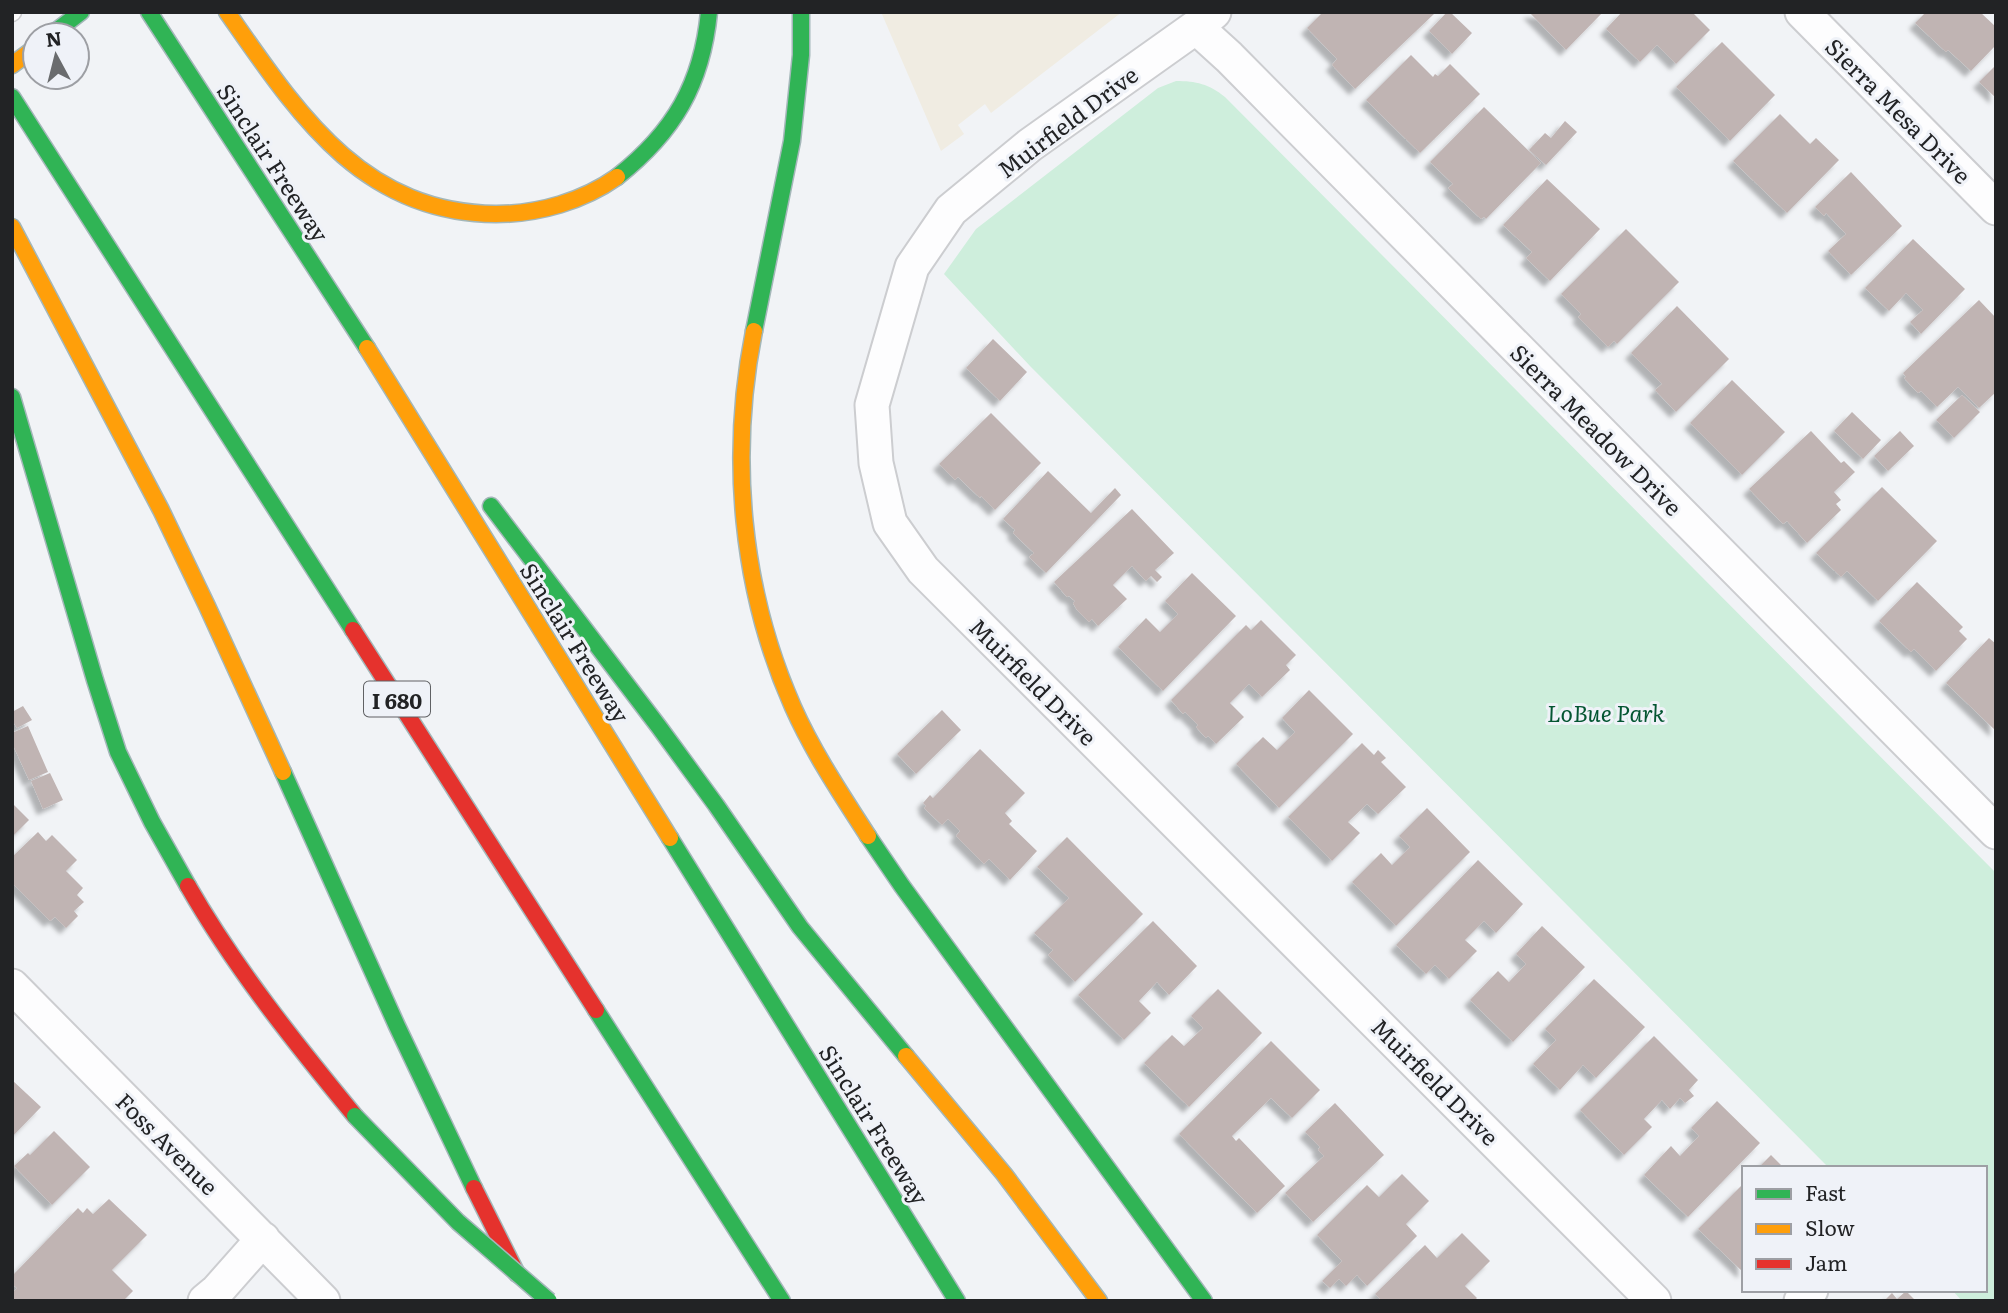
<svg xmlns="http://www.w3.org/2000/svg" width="2008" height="1313" font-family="Literata,serif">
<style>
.industrial{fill:#f0ece2}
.green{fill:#ceeedc}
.building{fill:#c0b4b3;filter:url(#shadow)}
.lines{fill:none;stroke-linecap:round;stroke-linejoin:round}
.lane-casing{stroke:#cccdd0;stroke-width:19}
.street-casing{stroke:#cccdd0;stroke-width:37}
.fast-casing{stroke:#a4b7b9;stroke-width:19}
.slow-casing{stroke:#a4b7b9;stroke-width:19}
.jam-casing{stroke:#a4b7b9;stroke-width:19}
.lane{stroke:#fdfdfe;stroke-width:16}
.street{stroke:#fdfdfe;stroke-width:33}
.fast{stroke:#30b455;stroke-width:16}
.slow{stroke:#ff9f0a;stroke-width:16}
.jam{stroke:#e5322d;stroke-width:16}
.fast-bridge-casing{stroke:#a4b7b9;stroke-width:19;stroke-linecap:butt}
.fast-bridge{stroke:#30b455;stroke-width:16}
.labels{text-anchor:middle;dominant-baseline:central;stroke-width:6;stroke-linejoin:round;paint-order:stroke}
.shield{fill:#eff2f8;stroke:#606164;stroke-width:2}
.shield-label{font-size:21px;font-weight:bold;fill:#222325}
.street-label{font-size:23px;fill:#222325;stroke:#eff2f8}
.park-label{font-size:23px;font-style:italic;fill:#045632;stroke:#eff2f8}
</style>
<defs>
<filter id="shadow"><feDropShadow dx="-6" dy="6" stdDeviation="2" flood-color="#0004"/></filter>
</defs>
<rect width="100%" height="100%" fill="#f1f3f6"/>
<path class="industrial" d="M881,12H1122L991,113L985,104L958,125L964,134L941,151Z"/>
<path class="green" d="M1176,81C1196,81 1209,84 1225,97L1996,873V1301H1962L1952,1290H1985V1168H1829L1030,366L944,274L976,229L1158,88Z"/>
<path class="building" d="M1323,12H1432L1434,14L1355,89L1332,65L1337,59L1307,28Z
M1447,12H1450L1472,33L1452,54L1429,31Z
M1529,12H1603L1566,50Z
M1622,12H1692L1710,30L1676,64L1657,45L1640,62L1606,29Z
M1926,12H1980L1996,27L1994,29L1996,31V45L1971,71L1948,50L1946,52L1915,23Z
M1722,42L1775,95L1730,141L1676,87Z
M1411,55L1433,77L1435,74L1438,76L1450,64L1480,94L1420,153L1366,100Z
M1996,65V98L1979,82Z
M1484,107L1541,163L1486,219L1484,217L1481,219L1448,188L1453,184L1430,162Z
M1780,114L1810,144L1816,138L1839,160L1787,213L1733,161Z
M1565,121L1577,132L1546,165L1529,150L1545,133L1551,138Z
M1851,172L1902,226L1851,275L1828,251L1846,234L1826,213L1824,216L1815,207Z
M1547,179L1600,229L1550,281L1526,258L1532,252L1503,225Z
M1626,229L1679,282L1617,344L1614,341L1608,347L1578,317L1581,314L1561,294Z
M1913,239L1965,289L1921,334L1910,322L1923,310L1906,293L1889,311L1865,288Z
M1979,300L1996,318V392L1979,408L1958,387L1937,407L1921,391L1918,393L1904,378L1906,377L1903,373Z
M1677,306L1729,359L1676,412L1655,390L1662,384L1631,353Z
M993,339L1027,372L1000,401L966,368Z
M1732,380L1785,432L1742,475L1690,423Z
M1962,395L1980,412L1954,438L1936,420Z
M1852,412L1881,440L1863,459L1834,431Z
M991,413L1041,463L995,510L981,496L980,498L958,477L955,480L939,464Z
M1811,431L1841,463L1844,461L1855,472L1834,492L1841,500L1836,504L1841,510L1807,543L1787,521L1783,524L1749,489Z
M1900,431L1914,446L1888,471L1874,456Z
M1048,471L1091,513L1115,488L1121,495L1046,573L1029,557L1034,553L1013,533L1015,530L1003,519Z
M1882,487L1937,541L1878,601L1847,571L1841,577L1816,553Z
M1132,509L1174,553L1155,570L1162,577L1157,582L1151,576L1146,581L1132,566L1113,585L1127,599L1098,626L1092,619L1089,622L1077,610L1073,603L1075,601L1069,596L1067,597L1054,582Z
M1192,573L1236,616L1163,691L1118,647L1146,618L1160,632L1178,614L1165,601Z
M1917,582L1963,627L1959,631L1967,639L1936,671L1914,649L1911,652L1879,621Z
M1261,620L1296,655L1286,665L1290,670L1262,697L1249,684L1230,703L1244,717L1216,744L1208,736L1206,738L1196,727L1198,725L1185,712L1183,714L1171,700L1246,625L1251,630Z
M1989,638L1996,644V731L1946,683Z
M1309,690L1353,734L1279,808L1236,764L1263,737L1277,750L1295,732L1282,718Z
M23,706L32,720L17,728L12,720V712Z
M942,710L961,730L916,774L897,754Z
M28,726L48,772L29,780L12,743V733Z
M1362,743L1374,755L1378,750L1386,758L1381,762L1406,787L1378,814L1367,804L1348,822L1360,833L1332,861L1288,817Z
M980,749L1025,793L1005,813L1012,821L1009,824L1037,851L1010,880L989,859L984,864L956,836L960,831L948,819L942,825L924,808L926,806L923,803L930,795L933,798Z
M50,773L63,800L43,809L31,781Z
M12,803L29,820L12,837Z
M1427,808L1470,852L1396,926L1352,882L1381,853L1392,865L1410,847L1399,836Z
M38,832L46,841L52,835L77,860L66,871L83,888L77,895L84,902L74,911L78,916L66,928L55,917L50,921L12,883V857Z
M1067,837L1143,914L1075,982L1048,955L1053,950L1034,933L1069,898L1037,867Z
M1478,860L1523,904L1496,933L1484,921L1465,940L1477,951L1449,979L1435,965L1426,974L1396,945Z
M1153,921L1197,966L1169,995L1157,982L1139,1001L1151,1013L1124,1040L1078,995Z
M1542,926L1585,967L1513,1042L1470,1000L1498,971L1509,982L1526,964L1516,954Z
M1594,979L1645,1027L1596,1078L1583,1065L1560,1090L1533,1064L1556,1040L1545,1029Z
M1218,989L1262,1033L1189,1107L1144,1063L1172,1035L1184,1046L1203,1028L1191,1016Z
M1654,1036L1698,1080L1689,1090L1694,1096L1685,1103L1680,1098L1670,1109L1662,1100L1644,1119L1652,1127L1624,1155L1580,1110Z
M1271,1041L1320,1090L1292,1118L1271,1098L1232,1136L1236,1141L1239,1138L1285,1186L1257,1213L1179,1134Z
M12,1080L41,1107L12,1137Z
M1717,1101L1760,1143L1688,1217L1644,1175L1671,1146L1680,1156L1699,1136L1691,1128Z
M1335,1103L1384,1155L1313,1222L1285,1193L1324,1156L1318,1150L1320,1147L1305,1132Z
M54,1131L90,1167L52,1205L14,1166L28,1153L30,1155Z
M1771,1155L1784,1168H1758Z
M1402,1174L1429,1201L1406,1224L1417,1236L1367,1286L1357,1275L1346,1286L1339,1279L1330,1288L1322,1281L1342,1261L1317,1235L1367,1185L1379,1197Z
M1744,1183V1271L1743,1272L1698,1229Z
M109,1199L147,1235L112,1270L133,1291L123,1301H12V1293L17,1288L12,1284V1276L78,1208L83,1213L87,1208L93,1214Z
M1462,1233L1490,1261L1465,1286L1477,1298L1474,1301H1382L1375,1294L1425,1245L1437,1258Z
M1906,1291L1916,1301H1884L1892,1293L1897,1299Z"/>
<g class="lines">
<defs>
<path id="lane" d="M12,13L13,12"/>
<path id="street" d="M1214,12L1196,27L1030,145L951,210L912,267L872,405L876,463L890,523L923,570L1654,1301
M1802,12L1996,208
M1196,27L1229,57L1996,832
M12,986L323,1301
M205,1301L217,1291L263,1239
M1801,1301L1811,1290"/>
<path id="fast" d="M149,12L367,348
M51,35L81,12
M12,97L353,630
M617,177C674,132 702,84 709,12
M754,331L792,141L801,55V12
M12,397L95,680L118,752L152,822L188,886
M491,506L659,727L716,805L800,927L906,1056
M283,772L397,1026L474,1188
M868,836L902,886L1204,1301
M670,838L957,1301
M596,1010L782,1301"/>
<path id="slow" d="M227,12C297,112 361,213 496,214C539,214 583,201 617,177
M12,65L35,48
M12,227L161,510L207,606L283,772
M754,331C729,456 741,590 793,707C813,752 841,794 868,836
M367,348L670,838
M906,1056L1004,1174L1099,1301"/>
<path id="jam" d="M353,630L596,1010
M188,886C235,968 295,1043 355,1116
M474,1188L517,1274"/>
</defs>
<use href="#lane" class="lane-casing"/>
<use href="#street" class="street-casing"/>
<use href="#fast" class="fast-casing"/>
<use href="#slow" class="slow-casing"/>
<use href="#jam" class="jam-casing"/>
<use href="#lane" class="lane"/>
<use href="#street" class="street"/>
<use href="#fast" class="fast"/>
<use href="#slow" class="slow"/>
<use href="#jam" class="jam"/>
<defs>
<path id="fast-bridge" d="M355,1116L458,1222L549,1301"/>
</defs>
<use href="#fast-bridge" class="fast-bridge-casing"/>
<use href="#fast-bridge" class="fast-bridge"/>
</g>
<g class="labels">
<rect class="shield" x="364" y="681.5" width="66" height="35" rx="5"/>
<g class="shield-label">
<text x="397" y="699">I 680</text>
</g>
<g class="street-label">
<text transform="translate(1899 110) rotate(45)">Sierra Mesa Drive</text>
<text transform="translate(1067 121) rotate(-37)">Muirfield Drive</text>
<text transform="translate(274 162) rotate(57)">Sinclair Freeway</text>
<text transform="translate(1597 429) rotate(45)">Sierra Meadow Drive</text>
<text transform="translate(576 642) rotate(58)">Sinclair Freeway</text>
<text transform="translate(1034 681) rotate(45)">Muirfield Drive</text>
<text transform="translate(1436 1081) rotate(45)">Muirfield Drive</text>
<text transform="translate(875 1124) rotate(58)">Sinclair Freeway</text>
<text transform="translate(168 1143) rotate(45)">Foss Avenue</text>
</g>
<g class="park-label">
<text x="1606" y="712">LoBue Park</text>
</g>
</g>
<rect width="2008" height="1313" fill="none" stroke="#222325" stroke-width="28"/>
<rect x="1742" y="1166" width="245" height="126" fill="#eff2f8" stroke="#9d9fa4" stroke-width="2"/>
<rect x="1756" y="1189" width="35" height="10" fill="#30b455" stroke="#9d9fa4" stroke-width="2"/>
<text x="1805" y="1201" font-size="21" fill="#222325">Fast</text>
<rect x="1756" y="1224" width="35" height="10" fill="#ff9f0a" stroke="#9d9fa4" stroke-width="2"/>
<text x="1805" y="1236" font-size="21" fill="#222325">Slow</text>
<rect x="1756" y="1259" width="35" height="10" fill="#e5322d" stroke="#9d9fa4" stroke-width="2"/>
<text x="1805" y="1271" font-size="21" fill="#222325">Jam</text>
<g transform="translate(56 56) rotate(353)"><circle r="33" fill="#eff2f8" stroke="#9d9fa4" stroke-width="2"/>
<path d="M0-5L12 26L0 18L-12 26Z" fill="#6a6c6e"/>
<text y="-10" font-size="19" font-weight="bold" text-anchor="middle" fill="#222325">N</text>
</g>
</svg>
